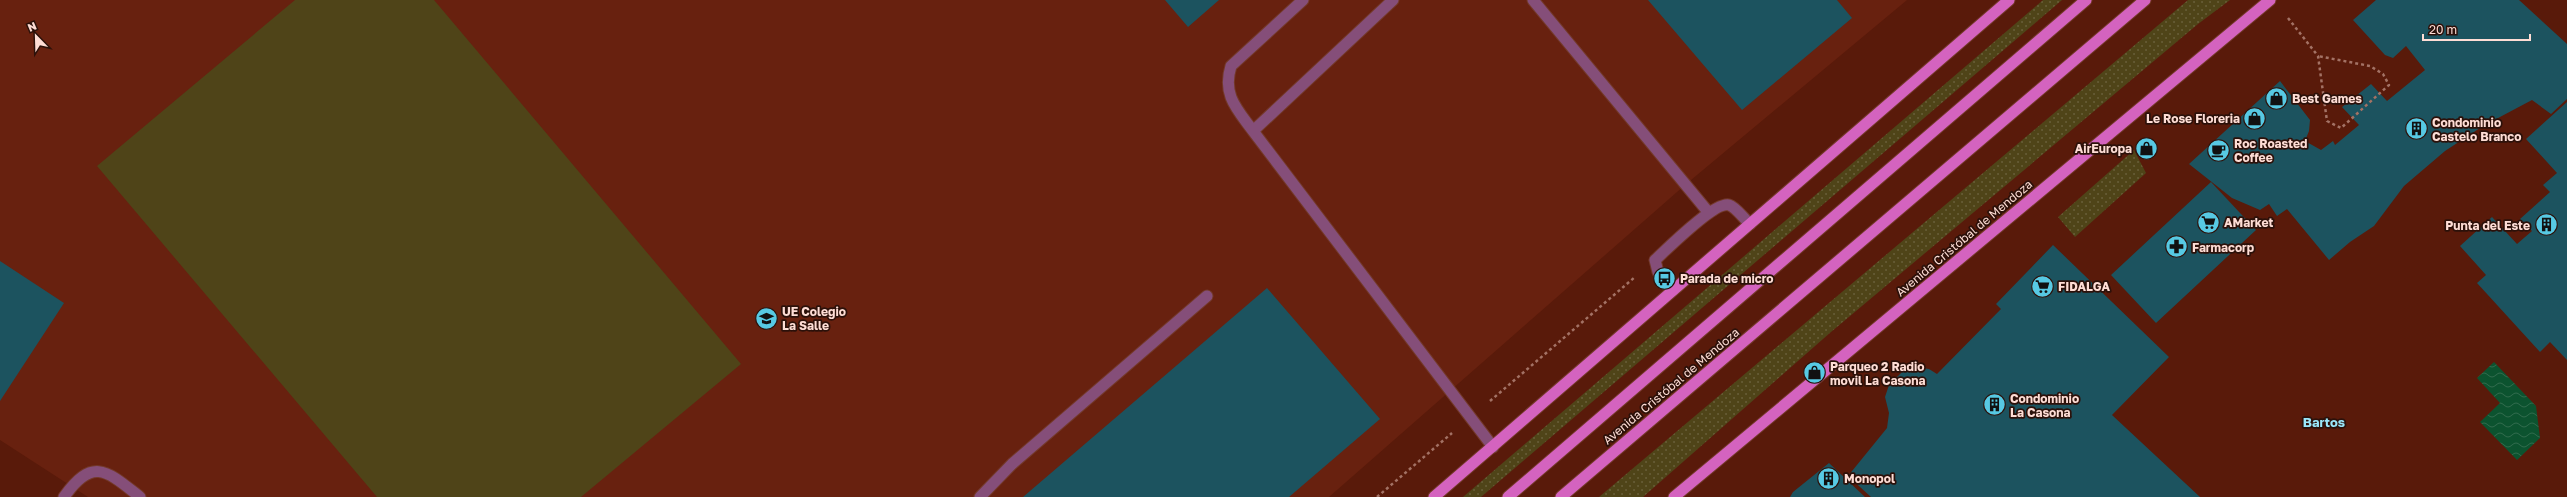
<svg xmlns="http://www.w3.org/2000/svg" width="2567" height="497" font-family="'Golos Text',sans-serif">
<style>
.built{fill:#68210f}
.grass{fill:url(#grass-dots)}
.pitch{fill:#4f4418}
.water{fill:url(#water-waves)}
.building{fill:#1c535f}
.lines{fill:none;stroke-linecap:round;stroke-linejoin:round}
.service-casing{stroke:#73392a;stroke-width:13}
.primary-casing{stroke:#73392a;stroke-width:13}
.path{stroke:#a37265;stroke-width:2.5;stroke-dasharray:3 3;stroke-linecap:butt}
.service{stroke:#854e79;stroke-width:11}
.primary{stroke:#d463bf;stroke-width:11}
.labels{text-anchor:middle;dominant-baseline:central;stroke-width:3.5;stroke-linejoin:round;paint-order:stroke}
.poi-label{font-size:12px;font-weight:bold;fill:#feddd5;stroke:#2c110a;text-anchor:start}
.street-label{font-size:12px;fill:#feddd5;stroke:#2c110a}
.neighbourhood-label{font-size:13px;font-weight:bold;fill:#9ae7fa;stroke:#2c110a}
</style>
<defs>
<pattern id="grass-dots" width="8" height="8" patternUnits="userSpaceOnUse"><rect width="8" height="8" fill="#4f4418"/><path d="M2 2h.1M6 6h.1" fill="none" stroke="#695f39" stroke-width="1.8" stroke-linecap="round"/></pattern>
<pattern id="water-waves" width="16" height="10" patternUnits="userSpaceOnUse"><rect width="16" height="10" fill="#0c532f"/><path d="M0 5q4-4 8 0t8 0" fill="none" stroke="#306b4c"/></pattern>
</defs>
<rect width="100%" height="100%" fill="#591a0a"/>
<path class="built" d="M0,0H1907L1685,185L1329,497H88L0,440Z"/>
<path class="grass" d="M2043,0H2062L1481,497H1463Z
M2188,0H2230L2198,24L1831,332L1643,497H1599Z
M2134,150L2146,173L2075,237L2058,217Z"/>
<path class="pitch" d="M295,0H434L741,364L581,497H377L97,166Z"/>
<path class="water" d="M2494,362L2536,406L2540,438L2517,460L2480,422L2500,403L2477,378Z"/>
<path class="building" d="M1165,0H1219L1188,27Z
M1648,0H1837L1852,18L1742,110Z
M2376,0H2519L2567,44V99L2551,114L2532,100L2483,126L2445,151L2404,186L2374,226L2350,242L2329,260L2287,209L2277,216L2269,204L2260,210L2232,198L2189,164L2280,81L2310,120L2309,131L2305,141L2321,150L2333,141L2335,145L2359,125L2342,107L2371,84L2387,101L2425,70L2406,46L2393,58L2385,55L2353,20Z
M2567,102V360L2550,342L2540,352L2477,283L2486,275L2460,246L2492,217L2517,244L2532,231L2520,219L2550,192L2543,185L2557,173L2526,139Z
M2211,182L2256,230L2156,323L2111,275Z
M2053,245L2169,357L2112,415L2200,497H1871L1848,476L1887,428L1889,413L1885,397L1889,385L1902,372L1916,367L1929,369L1937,374L2001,309L1996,304Z
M0,261L64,303L0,401Z
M1267,288L1380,419L1289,497H1023Z
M1829,463L1865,497H1790L1793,492Z"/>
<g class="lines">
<defs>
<path id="service" d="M1393,0L1253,131L1493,447
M1533,0L1709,213
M1253,131C1237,109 1222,95 1231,66L1303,0
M1673,290L1658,272L1655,260C1667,249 1715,201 1729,205C1736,207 1744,219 1750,224
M64,497C93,456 107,471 140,497
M980,497L1012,464L1207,296"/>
<path id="primary" d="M1434,497L2009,0
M1508,497L2086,0
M1561,497L2145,0
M1674,497L2270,0"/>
</defs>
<use href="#service" class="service-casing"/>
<use href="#primary" class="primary-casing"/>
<path class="path" d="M2288,18L2318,56L2327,121L2341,128L2389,85L2383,74L2370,66L2318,56
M1490,401L1635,277
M1377,497L1452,433"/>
<use href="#service" class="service"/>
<use href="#primary" class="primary"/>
</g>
<defs>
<symbol id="shop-disc" viewBox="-11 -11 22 22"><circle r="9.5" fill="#57c9e3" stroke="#2c110a"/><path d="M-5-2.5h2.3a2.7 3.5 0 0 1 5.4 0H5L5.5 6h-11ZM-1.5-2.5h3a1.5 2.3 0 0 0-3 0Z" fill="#111"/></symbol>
<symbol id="building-disc" viewBox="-11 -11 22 22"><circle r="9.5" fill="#57c9e3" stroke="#2c110a"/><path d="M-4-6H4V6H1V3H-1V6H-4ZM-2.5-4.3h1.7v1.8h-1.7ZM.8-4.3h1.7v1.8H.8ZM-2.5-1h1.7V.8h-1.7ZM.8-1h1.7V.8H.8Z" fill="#111"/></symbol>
<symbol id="cafe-disc" viewBox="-11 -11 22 22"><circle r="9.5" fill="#57c9e3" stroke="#2c110a"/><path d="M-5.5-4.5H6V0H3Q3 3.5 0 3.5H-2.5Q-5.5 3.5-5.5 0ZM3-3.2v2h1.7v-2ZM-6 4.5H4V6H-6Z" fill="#111"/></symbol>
<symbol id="supermarket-disc" viewBox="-11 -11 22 22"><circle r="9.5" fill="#57c9e3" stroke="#2c110a"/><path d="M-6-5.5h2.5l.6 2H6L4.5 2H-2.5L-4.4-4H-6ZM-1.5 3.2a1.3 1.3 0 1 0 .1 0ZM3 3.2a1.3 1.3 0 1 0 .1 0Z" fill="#111"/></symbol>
<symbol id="pharmacy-disc" viewBox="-11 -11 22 22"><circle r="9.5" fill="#57c9e3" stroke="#2c110a"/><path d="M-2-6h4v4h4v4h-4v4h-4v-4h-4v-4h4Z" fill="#111"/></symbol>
<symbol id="bus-disc" viewBox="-11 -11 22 22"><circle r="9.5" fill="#57c9e3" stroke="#2c110a"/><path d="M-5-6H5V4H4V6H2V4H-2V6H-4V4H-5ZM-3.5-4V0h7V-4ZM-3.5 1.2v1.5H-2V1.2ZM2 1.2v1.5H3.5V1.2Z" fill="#111"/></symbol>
<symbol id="school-disc" viewBox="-11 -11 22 22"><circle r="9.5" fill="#57c9e3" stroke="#2c110a"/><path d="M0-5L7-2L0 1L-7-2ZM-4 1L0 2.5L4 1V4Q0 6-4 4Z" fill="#111"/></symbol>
</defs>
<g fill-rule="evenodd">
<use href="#shop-disc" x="2264" y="86" width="25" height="25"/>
<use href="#shop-disc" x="2242" y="106" width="25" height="25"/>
<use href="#building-disc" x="2404" y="116" width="25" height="25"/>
<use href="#shop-disc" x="2134" y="136" width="25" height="25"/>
<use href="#cafe-disc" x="2206" y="138" width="25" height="25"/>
<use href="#supermarket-disc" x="2196" y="210" width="25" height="25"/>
<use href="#building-disc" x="2534" y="212" width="25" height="25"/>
<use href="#pharmacy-disc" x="2164" y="234" width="25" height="25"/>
<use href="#bus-disc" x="1652" y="266" width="25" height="25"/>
<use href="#supermarket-disc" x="2030" y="274" width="25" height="25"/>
<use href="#school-disc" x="754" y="306" width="25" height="25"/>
<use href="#shop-disc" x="1802" y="360" width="25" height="25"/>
<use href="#building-disc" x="1982" y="392" width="25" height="25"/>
<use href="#building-disc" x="1816" y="466" width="25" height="25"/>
</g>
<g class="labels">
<g class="poi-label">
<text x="2292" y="98">Best Games</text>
<text x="2240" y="118" text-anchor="end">Le Rose Floreria</text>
<text x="2432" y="122">Condominio<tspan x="2432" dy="14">Castelo Branco</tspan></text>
<text x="2234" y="143">Roc Roasted<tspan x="2234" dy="14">Coffee</tspan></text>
<text x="2132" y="148" text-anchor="end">AirEuropa</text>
<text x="2224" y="222">AMarket</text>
<text x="2530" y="225" text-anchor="end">Punta del Este</text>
<text x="2192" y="247">Farmacorp</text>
<text x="1680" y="278">Parada de micro</text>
<text x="2058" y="286">FIDALGA</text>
<text x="782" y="311">UE Colegio<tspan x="782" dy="14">La Salle</tspan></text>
<text x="1830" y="366">Parqueo 2 Radio<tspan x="1830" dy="14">movil La Casona</tspan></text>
<text x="2010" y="398">Condominio<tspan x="2010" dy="14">La Casona</tspan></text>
<text x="1844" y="478">Monopol</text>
</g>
<g class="street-label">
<text transform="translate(1964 238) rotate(-40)">Avenida Cristóbal de Mendoza</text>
<text transform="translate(1671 386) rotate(-40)">Avenida Cristóbal de Mendoza</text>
</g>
<g class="neighbourhood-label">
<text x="2324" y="422">Bartos</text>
</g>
</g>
<g transform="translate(36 36) rotate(337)" stroke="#2c110a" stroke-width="3" paint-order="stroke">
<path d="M0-3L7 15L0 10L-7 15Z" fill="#feddd5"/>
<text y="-6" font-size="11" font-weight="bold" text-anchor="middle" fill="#feddd5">N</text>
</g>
<path d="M2423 34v6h107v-6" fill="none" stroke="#feddd5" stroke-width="2"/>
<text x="2429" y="34" font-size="12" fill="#feddd5" stroke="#2c110a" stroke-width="3" paint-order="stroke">20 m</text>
</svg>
